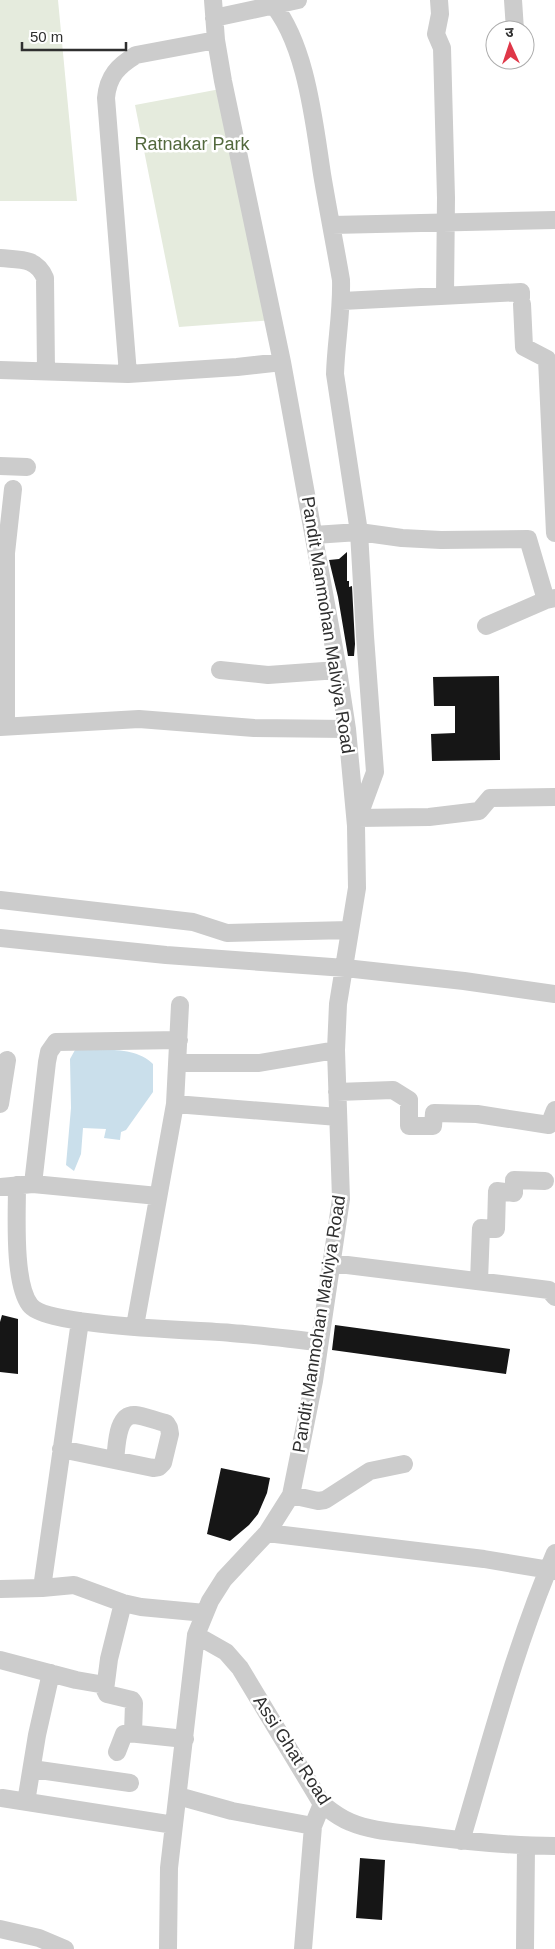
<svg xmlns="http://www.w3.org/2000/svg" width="555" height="1949" font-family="Arial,'Noto Sans Devanagari',sans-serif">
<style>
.green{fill:#e5ebdd}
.water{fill:#cadfeb}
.building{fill:#161616}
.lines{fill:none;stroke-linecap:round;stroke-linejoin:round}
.minor{stroke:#ccc;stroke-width:18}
.labels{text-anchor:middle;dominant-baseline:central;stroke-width:5;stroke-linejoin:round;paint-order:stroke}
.park-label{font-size:18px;fill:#53693d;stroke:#fff}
.street-label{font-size:18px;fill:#2f2f2f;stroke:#fff}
</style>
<rect width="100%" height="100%" fill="#fff"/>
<path class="green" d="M0,0H58L77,201H0Z
M231,87L274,320L179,327L135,105Z"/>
<path class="water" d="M75,1050C100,1051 134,1045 153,1064V1092L126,1130L121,1132L120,1140L104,1138L106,1129L83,1128L81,1154L74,1171L66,1165L71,1108L70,1059Z"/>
<path class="building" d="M347,552V581H349V587L352,586L355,644L354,656H348L338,597L329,560L339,559Z
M499,676L500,760L432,761L431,734L455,733V706H434L433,677Z
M2,1315L18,1319V1374L0,1372V1322Z
M335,1325L510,1349L506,1374L332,1350Z
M221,1468L270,1478L267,1493L258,1514L249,1525L230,1541L207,1534Z
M360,1858L385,1860L382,1920L356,1918Z"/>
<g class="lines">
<path class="minor" d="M269,0C306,40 314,122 322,174C328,210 335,245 341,280C342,312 336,342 335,374L359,532L365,636L375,772L357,821
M439,0L440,14L436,34L442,48L446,198L445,295
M513,0L515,30
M214,18L298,0
M332,225L555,220
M0,258C20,260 36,257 45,278L46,371
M342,301L521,292V298
M522,304L524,347L547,359L555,533
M0,370L128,374L237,367L282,362
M128,374L106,98C108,76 118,66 136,55L216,40
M0,466L27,467
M314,535L359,532L402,538L441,540L528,539L546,600L555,598
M486,626L546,600
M220,670L268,675L338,670
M0,727L139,719L254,728L347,729
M6,727V553L13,489
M358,818L429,817L479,811L490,798L555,797
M0,900L193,922L227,933L350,930
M0,938L166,955L345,968L464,981L555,994
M178,1063H259L336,1050
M337,1092L393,1090L409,1100V1126H433L434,1113L477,1114L549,1125L555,1110
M0,1104L7,1060
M175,1104L338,1117
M33,1184L47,1062L49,1052L56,1042L179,1040
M17,1185C17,1213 13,1283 30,1305C46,1327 198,1330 231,1333C260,1335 289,1339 318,1342
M0,1187L33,1184L158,1196
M331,1263L549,1290L555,1297
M479,1281L481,1228L496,1229L497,1191L514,1193V1180L545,1181
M135,1326L175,1104L180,1005
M61,1449L153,1468L159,1467L163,1463L170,1434L169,1428L166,1423C156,1421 145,1416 135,1415C116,1414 117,1447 115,1460
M291,1495L318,1501L325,1500L370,1471L404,1464
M267,1533L484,1559L555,1571
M42,1588L80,1321
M0,1589L42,1588L74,1585L123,1603L141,1607L205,1613
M123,1603L109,1659L105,1690L107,1694L132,1700L134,1703L133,1733
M196,1635L226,1652L240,1668L322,1804C331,1811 339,1818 350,1822C371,1831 395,1832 418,1835C463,1841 509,1846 555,1846
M0,1660L76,1680L105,1685
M117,1752L124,1734L128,1733L185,1739
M32,1769L130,1783
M178,1796L232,1811L313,1826
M2,1798L174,1825
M26,1802L37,1735L51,1673
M461,1841C490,1744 515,1646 555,1553
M0,1929L39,1938L65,1949
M168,1949L169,1868L196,1635L210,1601L224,1579L267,1533L291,1495L314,1381L341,1199L336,1050L338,1004L357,888L356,826L347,729L338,670L282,362L223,81L216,40L213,0
M303,1949L313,1826L322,1804
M525,1949L526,1846"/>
</g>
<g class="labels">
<g class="park-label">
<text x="192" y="144">Ratnakar Park</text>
</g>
<g class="street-label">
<text transform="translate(328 625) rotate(81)">Pandit Manmohan Malviya Road</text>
<text transform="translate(319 1324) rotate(-81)">Pandit Manmohan Malviya Road</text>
<text transform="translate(292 1750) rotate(57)">Assi Ghat Road</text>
</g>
</g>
<g transform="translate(510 45) rotate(357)"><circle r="24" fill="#ffffff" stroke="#acacac"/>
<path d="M0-4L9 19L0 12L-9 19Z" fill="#df3748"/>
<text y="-8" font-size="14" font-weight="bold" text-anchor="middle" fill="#2f2f2f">उ</text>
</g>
<path d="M22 42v8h104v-8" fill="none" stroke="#2f2f2f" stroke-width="2.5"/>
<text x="30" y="42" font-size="15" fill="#2f2f2f" stroke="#ffffff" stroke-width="4" paint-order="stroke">50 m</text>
</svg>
